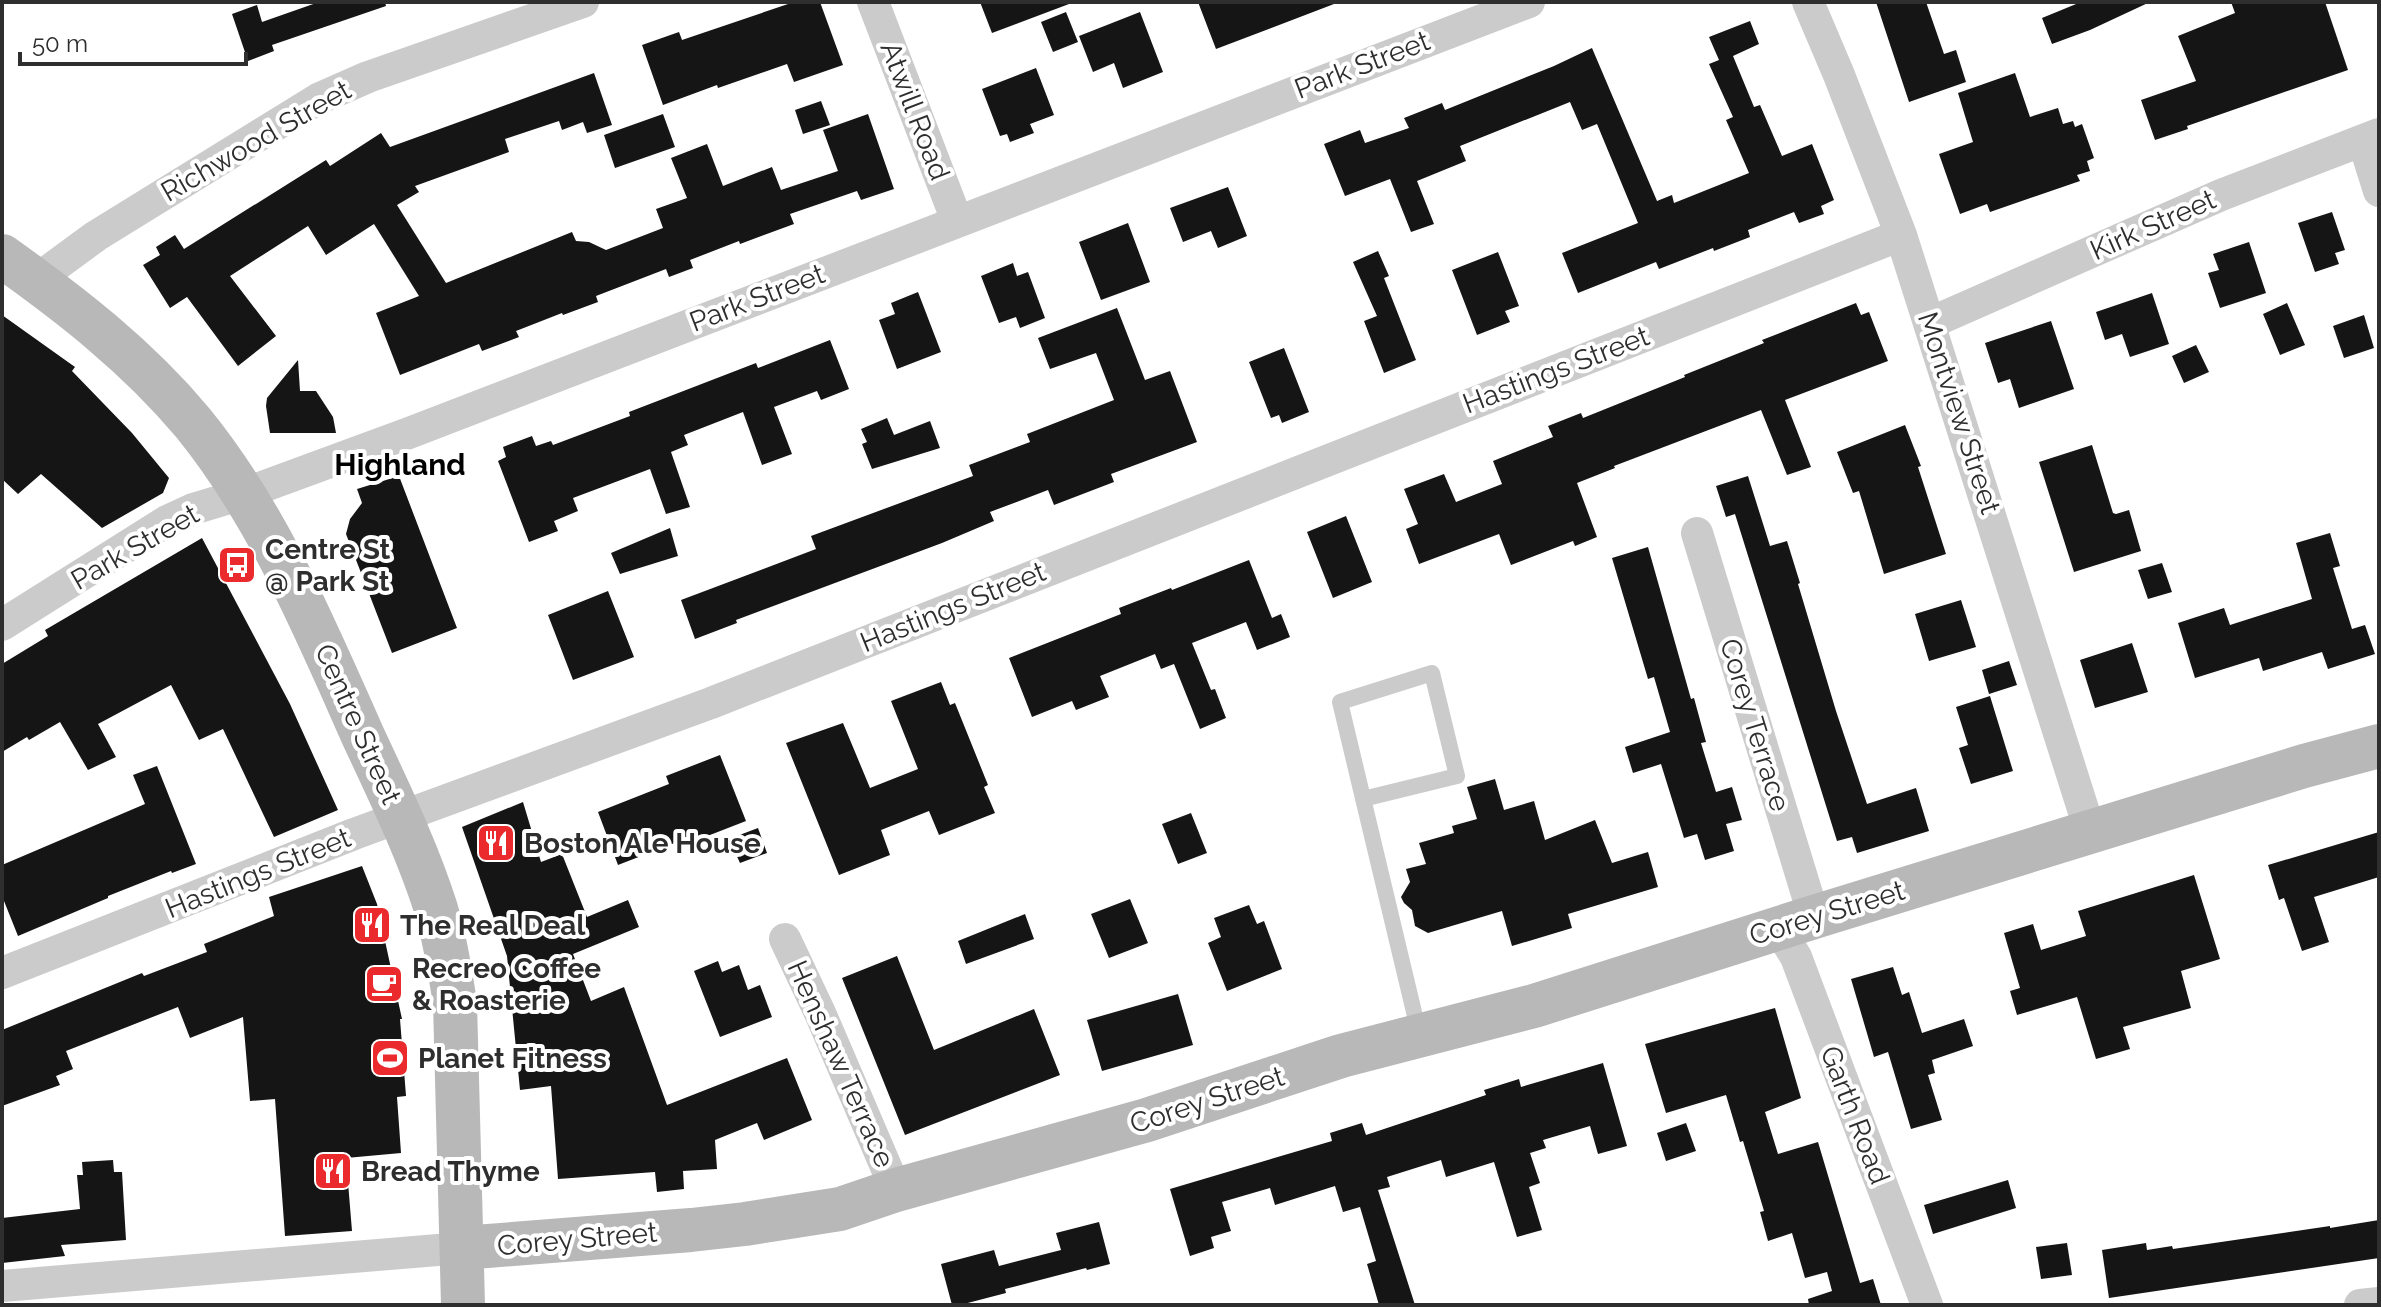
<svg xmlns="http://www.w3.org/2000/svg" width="2381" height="1307" font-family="Raleway,sans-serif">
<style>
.building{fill:#151515}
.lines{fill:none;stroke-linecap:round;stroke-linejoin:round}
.lane{stroke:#cbcbcb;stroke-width:16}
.street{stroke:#cbcbcb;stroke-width:32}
.secondary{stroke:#b8b8b8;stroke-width:44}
.labels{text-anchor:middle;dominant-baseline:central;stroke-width:8;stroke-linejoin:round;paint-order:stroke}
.street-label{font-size:28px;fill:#2e2e2e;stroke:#fff}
.poi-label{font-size:28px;font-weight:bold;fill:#2e2e2e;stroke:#fff;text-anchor:start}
.neighbourhood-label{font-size:30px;font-weight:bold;fill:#000;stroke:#fff}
</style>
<rect width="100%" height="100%" fill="#fff"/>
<path class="building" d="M319,2H385L386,6L272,45L274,51L248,61L232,14L257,5L262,22Z
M794,2H820L843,65L794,82L787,64L718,88L717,85L663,105L642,45L679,32L682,40Z
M980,2H1069V4L992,33Z
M1198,2H1334V4L1216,49Z
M1876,2H1926L1944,54L1956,50L1966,82L1909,102Z
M2081,2H2150L2090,30L2052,44L2042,18Z
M2231,2H2325L2348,70L2187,126L2188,129L2155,140L2141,100L2196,81L2178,36L2235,13Z
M1066,12L1078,42L1053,52L1041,22Z
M1140,12L1163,72L1123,88L1114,63L1093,72L1079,36Z
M1750,21L1759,44L1733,56L1754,107L1760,105L1782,156L1812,144L1834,200L1821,206L1824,214L1799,223L1794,212L1748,230L1750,237L1714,251L1713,248L1659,269L1656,262L1578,293L1562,253L1638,223L1597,124L1582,130L1570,102L1460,146L1466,161L1417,181L1434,224L1411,232L1390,179L1345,196L1324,144L1360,130L1365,143L1409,128L1404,118L1442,103L1445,110L1554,66L1592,48L1657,201L1672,195L1674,203L1749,173L1726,120L1733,117L1709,64L1719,60L1709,37Z
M1036,68L1054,115L1030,124L1034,133L1010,142L1007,134L1000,136L982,89Z
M594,73L612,125L587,133L583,122L562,130L559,121L505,139L509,152L415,186L419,192L397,205L446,283L572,232L576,241L589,242L606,250L663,228L656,209L687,198L671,158L707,144L723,186L772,167L781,190L838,171L823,130L868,114L894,189L861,200L857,191L790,214L794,224L740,244L739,241L690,260L693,268L669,277L666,269L596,296L598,302L563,315L562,313L516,331L519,337L482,351L479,344L400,375L376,313L419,296L374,224L326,255L308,226L230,276L276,336L238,366L187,297L170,308L143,265L160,255L156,247L175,235L184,249L326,160L330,166L381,133L390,147Z
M2015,73L2030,117L2058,108L2063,124L2073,121L2075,127L2082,124L2094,158L2087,161L2090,171L2077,175L2080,181L1990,212L1987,204L1960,214L1939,154L1973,142L1958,93Z
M821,101L830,125L803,134L795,110Z
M663,114L675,147L615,168L604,135Z
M1228,187L1247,236L1218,248L1211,231L1183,242L1170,208Z
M2332,212L2345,250L2335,253L2339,264L2315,272L2298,223Z
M1128,223L1150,282L1101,300L1079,242Z
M2249,242L2266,293L2220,308L2208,273L2219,270L2213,254Z
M1378,251L1389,276L1384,278L1416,360L1384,373L1364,321L1377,316L1353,262Z
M1498,252L1519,306L1505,311L1510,322L1477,335L1452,270Z
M1013,263L1017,276L1028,272L1045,318L1020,328L1016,317L999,323L981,276Z
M918,292L941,352L897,369L879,320L895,314L891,303Z
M2152,293L2169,344L2130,357L2122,334L2105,340L2096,312Z
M1856,303L1861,315L1869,312L1888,361L1785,400L1811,467L1787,475L1761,410L1614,466L1615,468L1577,483L1597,537L1575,546L1573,541L1511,565L1499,534L1419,564L1406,529L1418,524L1404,489L1444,474L1456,502L1502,484L1493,461L1553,437L1548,426L1581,413L1583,418L1685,377L1684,375L1764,343L1762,340Z
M2287,303L2305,345L2280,355L2263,314Z
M1117,308L1145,380L1170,371L1197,442L1111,474L1114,482L1054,505L1048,490L990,512L994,521L942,543L736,620L737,623L695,639L681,600L816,549L811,536L973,476L969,465L1030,442L1027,434L1114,400L1096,353L1050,369L1038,338Z
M2,315L75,367L72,371L132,433L169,478L163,493L102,528L41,474L18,494L2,479Z
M2364,315L2374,348L2344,358L2333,326Z
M2051,321L2074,389L2019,408L2010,379L1998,383L1985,343Z
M830,340L849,389L821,400L817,391L774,407L792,454L762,465L743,412L684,435L688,445L671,452L690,507L666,514L650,469L573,498L578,511L554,521L558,531L529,542L498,461L506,457L503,447L532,436L536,446L551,441L553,445L630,416L629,412L756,363L758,368Z
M2196,345L2209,372L2184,383L2172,356Z
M1284,348L1309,412L1282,423L1279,415L1271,418L1249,362Z
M298,360L300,391H316L333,417L336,433H270L266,406L267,398Z
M887,418L894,435L930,421L940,448L872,469L862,444L867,442L861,429Z
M1905,425L1921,466L1918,467L1946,554L1884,574L1859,491L1853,493L1837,452Z
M2092,445L2113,513L2116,514L2129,510L2141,551L2074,572L2039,462Z
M399,476L457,628L392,653L346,534L350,519L362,503L357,489Z
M1748,476L1770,546L1787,541L1800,583L1798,584L1836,711L1867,804L1916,788L1929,831L1857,853L1852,837L1837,841L1735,514L1726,517L1716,486Z
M1346,516L1372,582L1333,598L1307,532Z
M670,528L678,556L620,574L611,553Z
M2330,533L2340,566L2333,568L2352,629L2365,625L2375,654L2328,669L2322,652L2263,671L2259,658L2195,678L2178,623L2224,608L2230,625L2312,599L2296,543Z
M202,538L290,704L338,810L274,837L223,729L199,740L171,685L98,724L116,757L88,770L60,722L29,740L27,737L2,752V664L48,636L45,630Z
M1648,547L1691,699L1694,698L1706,742L1701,743L1716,792L1732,787L1742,820L1726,824L1734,851L1705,860L1697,834L1684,838L1661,764L1633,773L1625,747L1670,732L1654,677L1648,679L1612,558Z
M1249,560L1272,618L1281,614L1290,637L1257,650L1246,622L1192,643L1211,690L1215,689L1226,718L1200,729L1174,664L1161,669L1155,654L1100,676L1109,697L1076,710L1072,701L1032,717L1009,658L1121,614L1119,608L1171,588L1172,590Z
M2162,563L2172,592L2148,599L2138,570Z
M608,591L634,657L573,680L548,615Z
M1961,600L1976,647L1929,661L1915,614Z
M2132,643L2148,692L2095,708L2080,660Z
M2009,661L2017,685L1989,694L1982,670Z
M941,682L950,705L955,703L988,785L984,787L995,813L939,835L929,811L881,830L890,855L839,875L786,743L843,723L870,788L918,769L891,701Z
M1990,696L2013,771L1971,784L1959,748L1968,745L1956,707Z
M720,755L746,821L692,842L690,837L618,865L598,812L669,784L666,776Z
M157,766L196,864L172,873L171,871L108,896V898L18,936L2,896V865L145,804L133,775Z
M1495,779L1504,810L1534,801L1545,840L1595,820L1612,863L1648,852L1658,887L1568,914L1572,928L1512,946L1502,911L1428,933L1415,926L1412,910L1404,903L1401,897L1410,882L1406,869L1426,864L1419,843L1454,833L1452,826L1477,819L1467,787Z
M523,802L541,862L562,854L587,917L628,900L639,927L573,954L591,1001L624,987L667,1105L787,1058L812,1120L764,1140L757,1123L715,1140L717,1169L683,1171L684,1189L657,1192L655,1172L558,1179L551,1086L520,1090L507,956L462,827Z
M1191,813L1207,853L1178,864L1162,824Z
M758,828L767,853L740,863L729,839Z
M2379,832V877L2314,897L2329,942L2302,951L2284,898L2279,900L2268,865Z
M362,866L377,904L402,1019H400L406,1096L397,1097L401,1153L346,1158L352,1231L285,1236L275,1099L250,1101L243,1017L190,1038L178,1007L66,1051L73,1069L56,1076L60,1085L2,1106V1030L142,973L144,976L207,952L204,944L274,916L269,897Z
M2194,875L2220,959L2181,971L2191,1008L2123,1027L2130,1049L2096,1059L2077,997L2017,1015L2010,991L2020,988L2004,933L2033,924L2041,950L2086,936L2078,911Z
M1130,899L1148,943L1109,958L1091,914Z
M1249,905L1257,924L1264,921L1282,969L1227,991L1208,943L1221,937L1214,918Z
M1025,914L1034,939L966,964L958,941Z
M897,956L934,1050L1034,1009L1060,1075L905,1135L842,978Z
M718,961L722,972L739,965L748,990L760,985L772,1017L720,1037L694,971Z
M1893,967L1902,995L1909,992L1922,1033L1964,1019L1973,1046L1932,1060L1935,1073L1928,1075L1942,1120L1911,1129L1888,1052L1874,1057L1851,979Z
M1178,994L1193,1045L1102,1071L1087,1020Z
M1775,1008L1801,1098L1765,1112L1778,1154L1818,1142L1860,1283L1873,1279L1881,1305H1809L1808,1299L1832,1291L1827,1272L1805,1278L1792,1233L1768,1241L1760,1212L1764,1211L1743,1141L1740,1142L1726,1095L1666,1113L1645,1044Z
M1603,1063L1627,1146L1598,1154L1590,1126L1543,1140L1546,1148L1530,1153L1540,1183L1529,1187L1542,1230L1517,1237L1494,1162L1446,1177L1441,1160L1387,1177L1390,1187L1378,1190L1415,1305H1379L1367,1264L1376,1261L1360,1207L1343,1212L1335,1186L1275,1205L1270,1188L1222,1202L1231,1231L1211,1237L1214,1248L1190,1256L1170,1189L1332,1141L1330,1133L1362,1123L1366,1135L1486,1095L1484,1090L1519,1079L1521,1087Z
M1686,1123L1696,1151L1666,1161L1657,1133Z
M113,1160L114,1172H122L126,1240L61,1245L65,1256L2,1263V1218L80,1209L77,1175H83L82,1162Z
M2008,1180L2016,1208L1933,1234L1924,1205Z
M2379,1220V1258L2109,1298L2102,1250L2146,1243L2147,1250L2172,1246L2173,1249L2330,1226V1228Z
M1099,1222L1110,1264L1087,1270L1086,1268L1005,1289L1006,1293L960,1305H952L941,1264L994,1250L999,1266L1061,1250L1056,1233Z
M2067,1243L2072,1275L2041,1279L2036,1247Z"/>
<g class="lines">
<path class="lane" d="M1363,799L1457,776L1432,673L1340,702L1419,1033"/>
<path class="street" d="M873,2L957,221
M1808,2L1839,75L1901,235L2090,831
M2363,140L2379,191
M36,280L96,236L318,99L368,77L583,2
M1930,323L2221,195L2379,134
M1697,533L1814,917
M2,625L167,521L193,509L243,494L409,433L1529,2
M1778,928L1796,957L1927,1305
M785,939L820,1013L896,1190
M2,973L354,834L711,703L1901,235
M2,1286L462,1248
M2360,1305L2379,1303"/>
<path class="secondary" d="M2,256C71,305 138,357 193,423C268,515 315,628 363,736C389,792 417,849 436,909C445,939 450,971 455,1003L463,1305
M462,1248L691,1230L745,1224L840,1209L896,1190L1147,1120L1341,1056L1534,1006L1814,917L2304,766L2379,746"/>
</g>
<defs>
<symbol id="bus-square" viewBox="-11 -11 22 22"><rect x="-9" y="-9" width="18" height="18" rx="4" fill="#ea2a2c" stroke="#fff"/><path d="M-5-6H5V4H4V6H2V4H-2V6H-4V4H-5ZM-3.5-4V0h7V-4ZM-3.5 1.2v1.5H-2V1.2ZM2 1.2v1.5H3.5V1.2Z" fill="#fff"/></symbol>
<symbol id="restaurant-square" viewBox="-11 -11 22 22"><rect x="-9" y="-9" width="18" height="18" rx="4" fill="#ea2a2c" stroke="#fff"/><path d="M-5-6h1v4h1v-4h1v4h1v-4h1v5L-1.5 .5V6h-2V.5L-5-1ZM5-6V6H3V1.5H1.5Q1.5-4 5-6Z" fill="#fff"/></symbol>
<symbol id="cafe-square" viewBox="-11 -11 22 22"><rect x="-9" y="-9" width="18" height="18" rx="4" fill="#ea2a2c" stroke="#fff"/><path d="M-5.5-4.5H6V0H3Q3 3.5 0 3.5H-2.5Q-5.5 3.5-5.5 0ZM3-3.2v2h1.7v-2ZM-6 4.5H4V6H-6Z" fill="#fff"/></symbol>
<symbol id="stadium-square" viewBox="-11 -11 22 22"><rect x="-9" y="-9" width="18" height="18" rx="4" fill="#ea2a2c" stroke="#fff"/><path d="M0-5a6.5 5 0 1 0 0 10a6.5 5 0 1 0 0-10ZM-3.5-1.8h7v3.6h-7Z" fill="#fff"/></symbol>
</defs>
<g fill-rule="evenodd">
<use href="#bus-square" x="215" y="543" width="44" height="44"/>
<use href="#restaurant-square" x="474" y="821" width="44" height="44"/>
<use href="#restaurant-square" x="350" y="903" width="44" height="44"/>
<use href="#cafe-square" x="362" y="962" width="44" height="44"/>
<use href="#stadium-square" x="368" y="1036" width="44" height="44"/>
<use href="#restaurant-square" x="311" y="1149" width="44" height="44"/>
</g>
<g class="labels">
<g class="street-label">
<text transform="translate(1362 65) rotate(-21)">Park Street</text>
<text transform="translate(915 111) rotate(69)">Atwill Road</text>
<text transform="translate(256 141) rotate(-30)">Richwood Street</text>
<text transform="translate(2153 225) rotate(-24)">Kirk Street</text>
<text transform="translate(757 298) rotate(-21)">Park Street</text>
<text transform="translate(1556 370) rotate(-21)">Hastings Street</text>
<text transform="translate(1959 413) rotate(72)">Montview Street</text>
<text transform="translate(135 547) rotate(-30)">Park Street</text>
<text transform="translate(953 607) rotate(-22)">Hastings Street</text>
<text transform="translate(358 724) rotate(66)">Centre Street</text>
<text transform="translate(1755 725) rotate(73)">Corey Terrace</text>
<text transform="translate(258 873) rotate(-22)">Hastings Street</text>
<text transform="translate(1827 913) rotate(-17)">Corey Street</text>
<text transform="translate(841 1064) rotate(66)">Henshaw Terrace</text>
<text transform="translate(1207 1100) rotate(-18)">Corey Street</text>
<text transform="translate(1855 1115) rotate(69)">Garth Road</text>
<text transform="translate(577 1239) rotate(-5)">Corey Street</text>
</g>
<g class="poi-label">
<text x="265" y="549">Centre St<tspan x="265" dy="32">@ Park St</tspan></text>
<text x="524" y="843">Boston Ale House</text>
<text x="400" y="925">The Real Deal</text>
<text x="412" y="968">Recreo Coffee<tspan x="412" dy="32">&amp; Roasterie</tspan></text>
<text x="418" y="1058">Planet Fitness</text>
<text x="361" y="1171">Bread Thyme</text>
</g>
<g class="neighbourhood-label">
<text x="400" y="464">Highland</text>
</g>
</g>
<rect width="2381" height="1307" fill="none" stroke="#2e2e2e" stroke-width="8"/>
<path d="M20 52v12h226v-12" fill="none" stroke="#2e2e2e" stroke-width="4"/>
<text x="32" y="52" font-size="24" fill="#2e2e2e" stroke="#ffffff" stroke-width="6" paint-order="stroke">50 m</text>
</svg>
